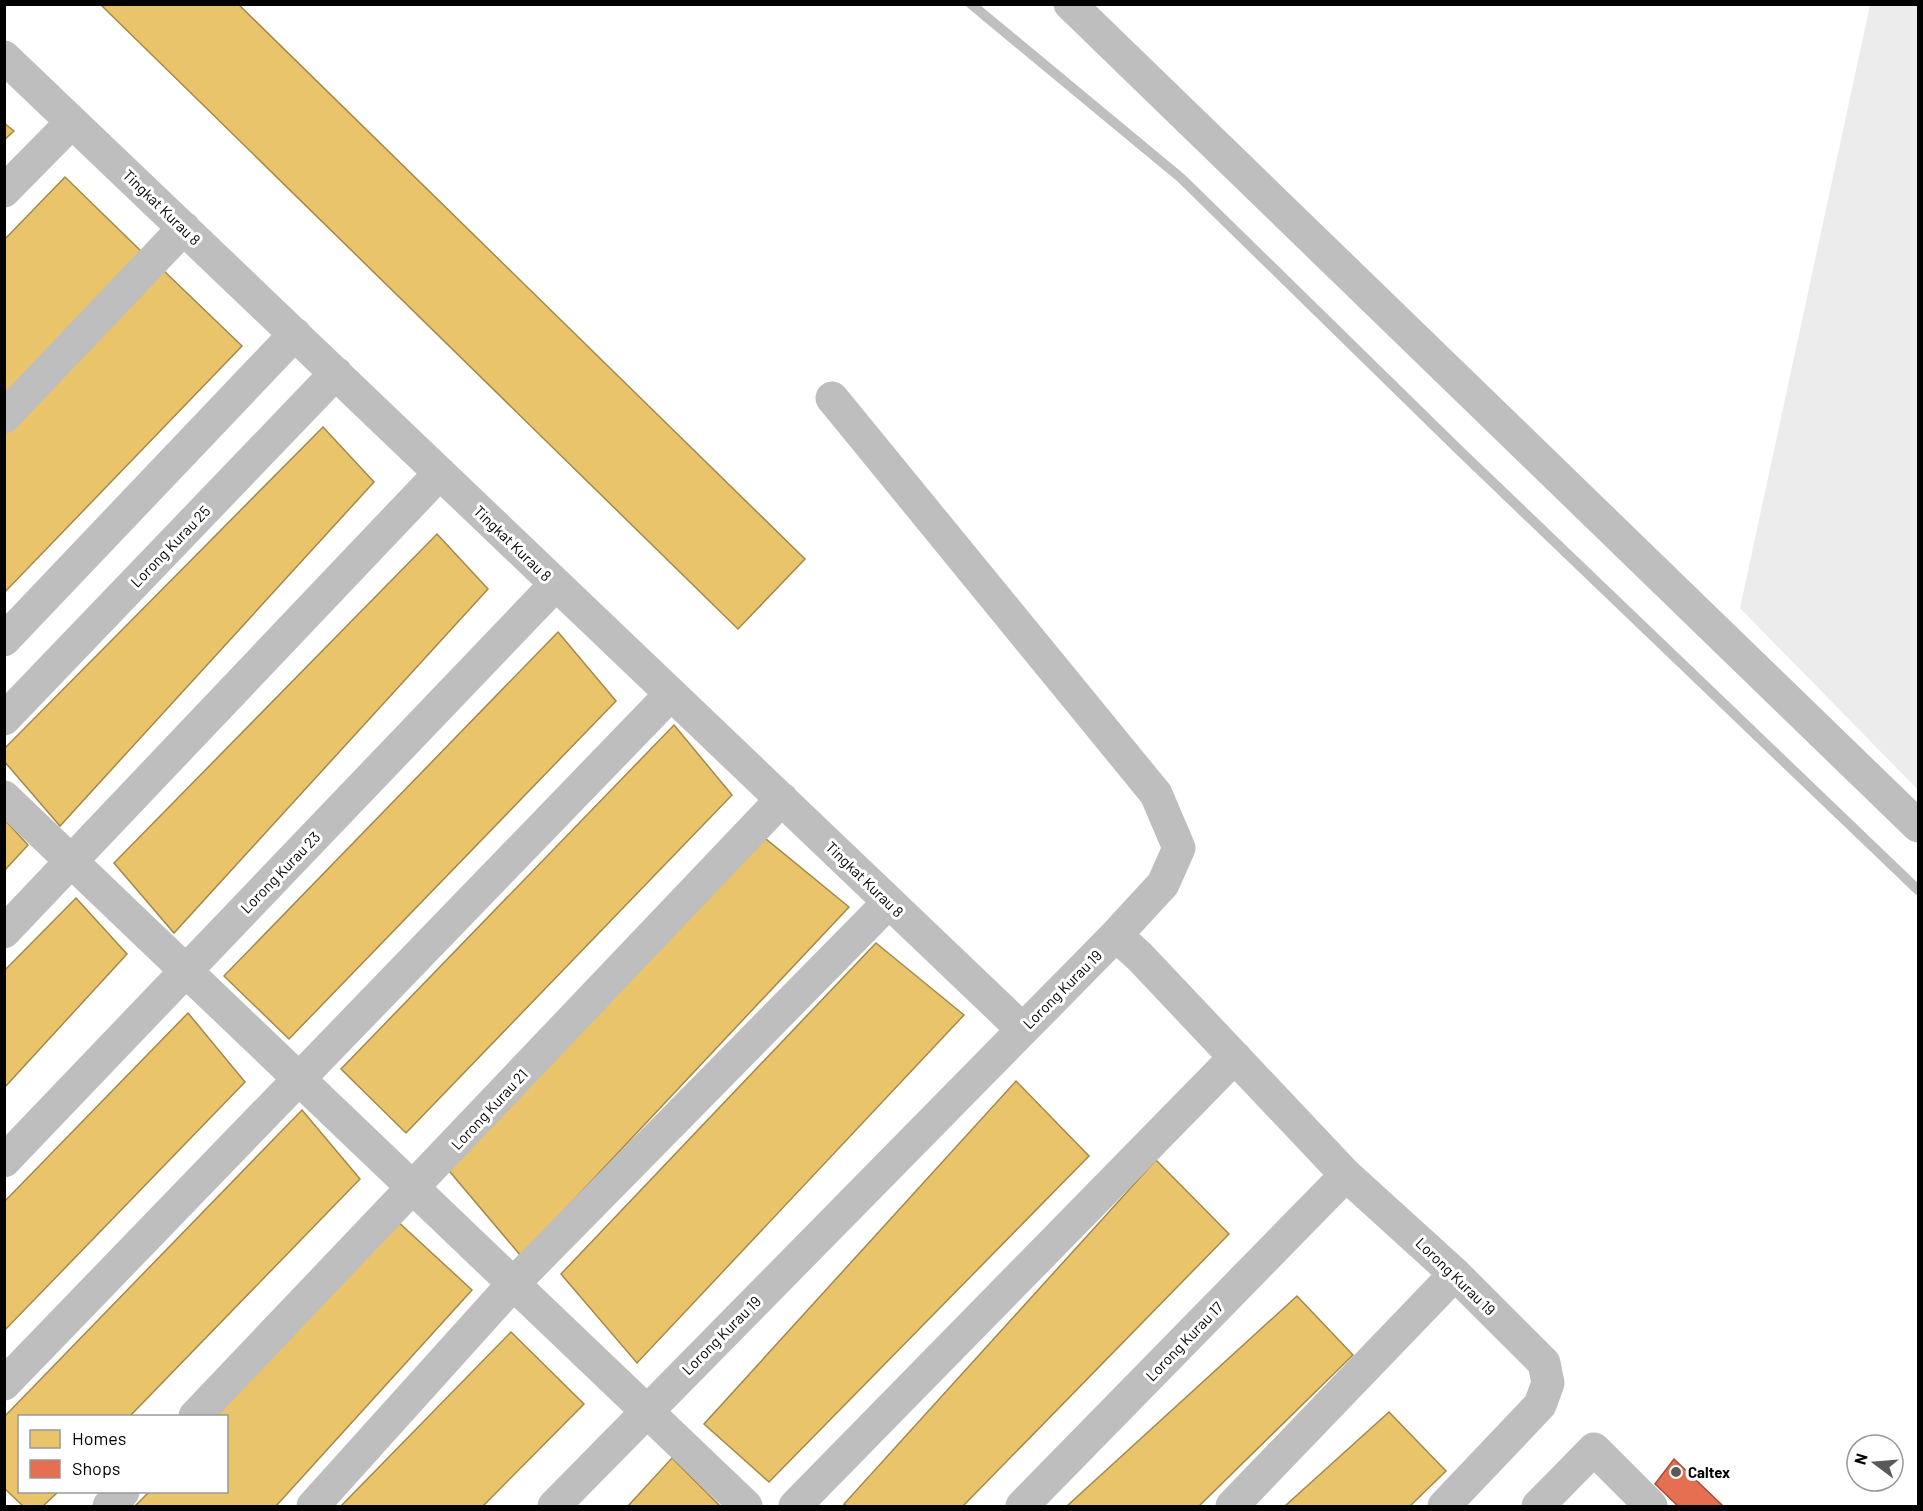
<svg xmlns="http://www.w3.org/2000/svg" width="1923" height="1511" font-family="Barlow,sans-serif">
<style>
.green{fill:#ececec}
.homes{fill:#e9c46a;stroke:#a3894a;stroke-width:1.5}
.shops{fill:#e76f51;stroke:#a24e39;stroke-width:1.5}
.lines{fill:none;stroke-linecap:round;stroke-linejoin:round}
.stream{stroke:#bfbfbf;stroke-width:10}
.minor{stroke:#bebebe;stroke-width:33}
.poi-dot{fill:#595959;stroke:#fff;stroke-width:2}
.labels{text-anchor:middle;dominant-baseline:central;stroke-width:6;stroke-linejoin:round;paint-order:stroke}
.street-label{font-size:15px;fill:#000;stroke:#fff}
.poi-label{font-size:15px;font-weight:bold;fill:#000;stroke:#fff;text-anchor:start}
</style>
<rect width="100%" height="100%" fill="#fff"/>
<path class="green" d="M1870,5H1918V790L1740,608Z"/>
<path class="homes" d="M100,4H238L805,559L738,629Z
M4,123L14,131L4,140Z
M65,177L144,254L4,399V240Z
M162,269L242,346L4,593V434Z
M323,427L374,482L60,826L4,761V749Z
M437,534L488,589L174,933L114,863Z
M558,632L616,701L289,1039L224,976Z
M674,725L732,795L406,1133L341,1069Z
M4,819L28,845L4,871Z
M761,835L849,907L521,1256L445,1166Z
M76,898L127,954L4,1088V971Z
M876,943L964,1015L637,1363L561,1274Z
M188,1013L245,1082L4,1331V1202Z
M1016,1081L1089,1156L769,1482L704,1424Z
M302,1110L360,1179L130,1416H20V1492H58L43,1506H23L4,1488V1417Z
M1156,1160L1229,1234L963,1506H847L844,1504Z
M395,1219L472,1290L276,1506H135L149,1492H226V1416H216Z
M1297,1296L1353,1355L1199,1506H1067Z
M511,1332L584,1404L483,1506H341Z
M1389,1412L1446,1471L1410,1506H1285Z
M672,1458L720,1506H628Z"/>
<path class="shops" d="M1674,1459L1723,1506H1678L1655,1484Z"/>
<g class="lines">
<path class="stream" d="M971,4L1181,178L1460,451L1918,890"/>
<path class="minor" d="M1070,4L1918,826
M4,57L1022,1029
M4,191L72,122
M4,417L184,228
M4,640L295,334
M4,719L336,373
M4,797L746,1506
M4,932L440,473
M1116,935L1140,957L1346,1175L1455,1274L1544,1363L1548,1383L1540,1405L1444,1506
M4,1161L556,584
M4,1384L671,694
M195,1416L782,799
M109,1506L123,1492
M313,1506L513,1284L889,902
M554,1506L1116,935L1163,884L1179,848L1156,794L832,398
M795,1506L1235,1057
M1022,1506L1346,1175
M1232,1506L1455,1274
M1538,1506L1594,1449L1651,1506"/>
</g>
<circle class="poi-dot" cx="1676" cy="1472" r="6"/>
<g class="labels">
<g class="street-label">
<text transform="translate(162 207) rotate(44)">Tingkat Kurau 8</text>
<text transform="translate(513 543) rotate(44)">Tingkat Kurau 8</text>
<text transform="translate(170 546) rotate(-46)">Lorong Kurau 25</text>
<text transform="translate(280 872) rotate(-46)">Lorong Kurau 23</text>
<text transform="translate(865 879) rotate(44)">Tingkat Kurau 8</text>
<text transform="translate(1062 989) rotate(-45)">Lorong Kurau 19</text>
<text transform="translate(489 1109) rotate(-47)">Lorong Kurau 21</text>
<text transform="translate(1456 1276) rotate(44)">Lorong Kurau 19</text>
<text transform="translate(721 1335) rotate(-45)">Lorong Kurau 19</text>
<text transform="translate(1184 1341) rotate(-46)">Lorong Kurau 17</text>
</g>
<g class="poi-label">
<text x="1688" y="1472">Caltex</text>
</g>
</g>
<rect width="1923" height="1511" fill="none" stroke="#000000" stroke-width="12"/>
<rect x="18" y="1415" width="210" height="78" fill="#ffffff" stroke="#999999" stroke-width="1.5"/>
<rect x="30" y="1430" width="30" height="18" fill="#e9c46a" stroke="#999999" stroke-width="1.5"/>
<text x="72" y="1445" font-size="18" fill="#000000">Homes</text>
<rect x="30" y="1460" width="30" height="18" fill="#e76f51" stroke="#999999" stroke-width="1.5"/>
<text x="72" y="1475" font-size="18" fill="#000000">Shops</text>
<g transform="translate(1875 1463) rotate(286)"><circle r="28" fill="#ffffff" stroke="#999999" stroke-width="1.5"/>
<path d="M0-4.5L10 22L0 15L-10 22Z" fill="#595959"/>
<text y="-9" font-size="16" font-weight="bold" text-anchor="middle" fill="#000000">N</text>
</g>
</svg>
